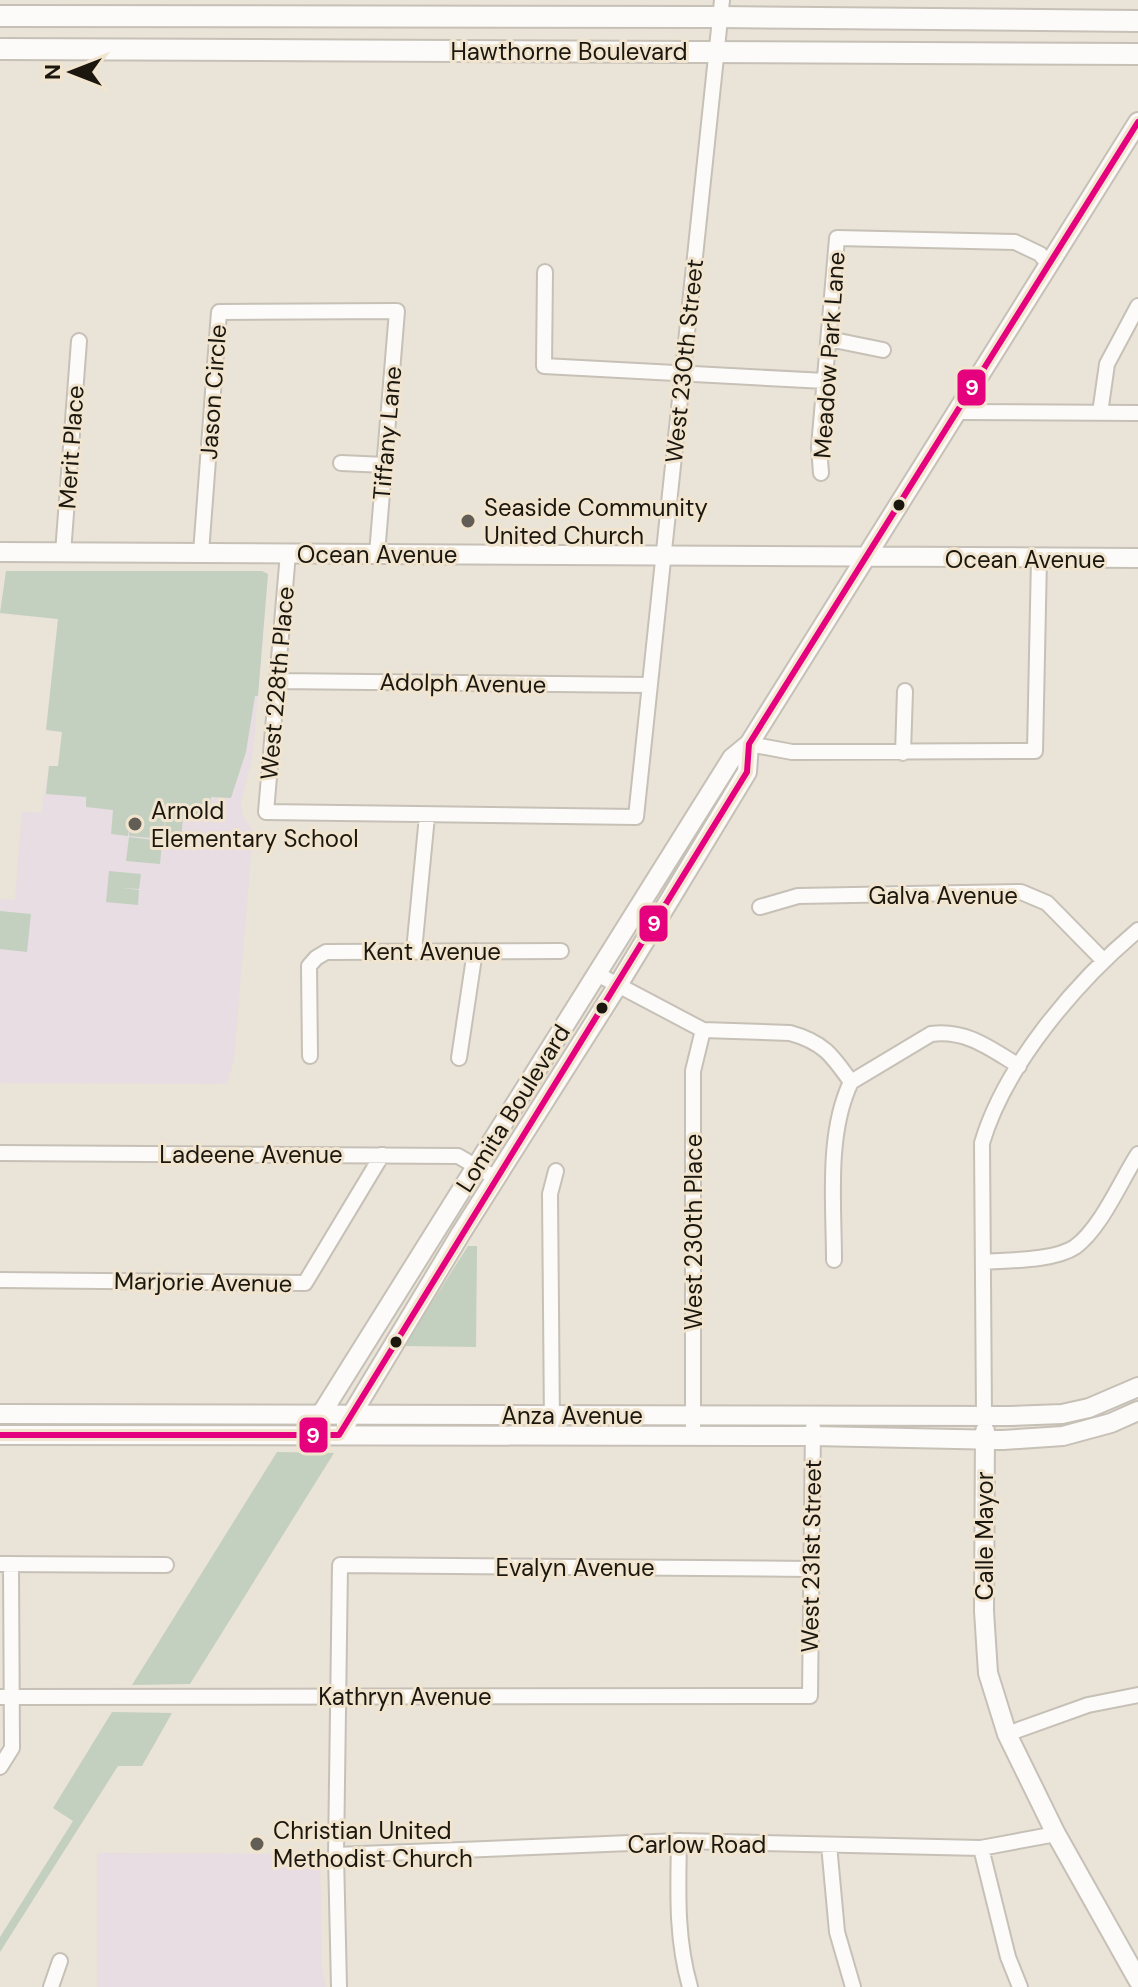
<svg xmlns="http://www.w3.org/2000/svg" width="1138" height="1987" font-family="'DM Sans',sans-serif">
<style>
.education{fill:#e7dde2}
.green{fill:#c3d0bf}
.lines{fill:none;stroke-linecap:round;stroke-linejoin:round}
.street-casing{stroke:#c6c0b7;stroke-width:18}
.secondary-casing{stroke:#c6c0b7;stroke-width:22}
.primary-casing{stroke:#c6c0b7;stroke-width:24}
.street{stroke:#fcfbf9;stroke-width:14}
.secondary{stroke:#fcfbf9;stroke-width:18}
.primary{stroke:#fcfbf9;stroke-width:20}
.bus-1-casing{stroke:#f2e5cf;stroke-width:12}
.bus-1{stroke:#e5007d;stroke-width:6}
.bus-dot{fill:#1b170f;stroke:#f2e5cf;stroke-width:3}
.poi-dot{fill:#635e55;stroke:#f2e5cf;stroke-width:3}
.labels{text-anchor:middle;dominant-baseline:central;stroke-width:6;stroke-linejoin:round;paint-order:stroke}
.street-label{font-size:24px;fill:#1b170f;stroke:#f2e5cf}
.poi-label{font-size:24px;fill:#1b170f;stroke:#f2e5cf;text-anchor:start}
.line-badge{stroke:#f2e5cf;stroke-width:3}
.badge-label{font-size:22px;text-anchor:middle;font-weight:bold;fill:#fff}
</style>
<rect width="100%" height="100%" fill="#eae3d7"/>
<path class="education" d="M6,571H262L268,574L253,753L241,803L243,816L253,832L234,1059L227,1084L0,1083V899L15,900L22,811L41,813L49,766H58L62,732L46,730L58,619L0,613Z
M97,1853L320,1854L322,1971L326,1987H97Z"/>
<path class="green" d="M6,571H262L268,574L258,696H255L246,752L231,798L211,797L209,820L183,817L181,841L164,839L166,815L162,839L129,836L131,811L128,836L111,834L113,810L86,807V797L46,794L49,766H58L62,732L46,730L58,619L0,613Z
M129,837L162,841L160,864L126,861Z
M109,871L141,874L139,889L122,888L139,890L138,905L106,902Z
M0,911L31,914L27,952L0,949Z
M468,1246H477L476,1347L404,1346Z
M277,1452L334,1453L190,1684L132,1685Z
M112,1712L172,1713L142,1766H118L0,1952V1937L73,1821L53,1808Z"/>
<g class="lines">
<defs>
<path id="street" d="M545,272L544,366L825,381
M829,339L883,350
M957,412L1138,413
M1100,413L1107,364L1138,306
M341,463L385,465
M821,473L819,447L837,238L1015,242L1040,254L1049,265
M63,553L79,341
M201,553L219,312L397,311L377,554
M288,553L266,812L636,817L722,0
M276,681L650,685
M749,744L792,752L1035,751L1039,558
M903,753L905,691
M760,907L798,896L1021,892L1047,903L1103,960
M414,951L427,816
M597,974L703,1030L790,1033C823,1042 832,1055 851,1082L931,1034C966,1029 991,1049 1019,1066
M310,1056L309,966L316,958L326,952L561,951
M459,1058L475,951
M0,1153L458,1156L496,1178
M834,1260C834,1204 826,1134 851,1082
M983,1262C1008,1260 1054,1261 1075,1247C1101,1228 1120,1182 1138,1154
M0,1280L305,1283L382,1155
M984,1416L982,1143C1005,1065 1076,982 1138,930
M552,1423L550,1194L556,1171
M693,1436V1071L703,1030
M0,1564L166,1565
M0,1697L810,1696L813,1427
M1007,1734L1088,1705L1138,1695
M0,1767L12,1748L11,1564
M679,1841C678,1892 676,1938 690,1987
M829,1845L837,1932L853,1987
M981,1848L1008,1957L1020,1987
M336,1855L679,1841L981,1848L1056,1834
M51,1987L60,1961
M339,1987L336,1855L340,1565L811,1569"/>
<path id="secondary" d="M0,552L1138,558
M0,1414L1009,1416L1062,1414L1089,1408L1138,1387
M346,1424L461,1233L618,985L747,772L749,744
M985,1431L984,1611L988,1673L1007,1734L1056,1834L1138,1980
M0,1435L813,1436L1003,1440L1063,1436L1111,1423L1138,1411
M308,1435L732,758L749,744L1138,122"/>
<path id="primary" d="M0,16L720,17L1138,21
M0,49L1138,54"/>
</defs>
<use href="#street" class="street-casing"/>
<use href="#secondary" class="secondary-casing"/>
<use href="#primary" class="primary-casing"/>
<use href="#street" class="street"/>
<use href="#secondary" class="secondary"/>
<use href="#primary" class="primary"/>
<defs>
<path id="bus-1" d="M0,1435H339L747,772L749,744L1138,122"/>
</defs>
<use href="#bus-1" class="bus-1-casing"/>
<use href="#bus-1" class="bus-1"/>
</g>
<g class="bus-dot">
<circle cx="899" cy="505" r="7"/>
<circle cx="602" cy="1008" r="7"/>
<circle cx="396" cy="1342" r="7"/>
</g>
<g class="poi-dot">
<circle cx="468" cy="521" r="8"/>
<circle cx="135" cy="824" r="8"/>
<circle cx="257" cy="1844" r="8"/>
</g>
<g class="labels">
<g class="street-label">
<text x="569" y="51">Hawthorne Boulevard</text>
<text transform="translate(829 355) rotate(-86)">Meadow Park Lane</text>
<text transform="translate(684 361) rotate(-84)">West 230th Street</text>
<text transform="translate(213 392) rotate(-86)">Jason Circle</text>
<text transform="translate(387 433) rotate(-85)">Tiffany Lane</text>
<text transform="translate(71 447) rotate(-86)">Merit Place</text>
<text x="377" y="554">Ocean Avenue</text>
<text x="1025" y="559">Ocean Avenue</text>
<text transform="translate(277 683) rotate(-85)">West 228th Place</text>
<text transform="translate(463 683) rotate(1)">Adolph Avenue</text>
<text x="943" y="895">Galva Avenue</text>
<text x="432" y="951">Kent Avenue</text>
<text transform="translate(513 1108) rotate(-58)">Lomita Boulevard</text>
<text x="251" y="1154">Ladeene Avenue</text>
<text transform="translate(693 1232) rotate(-90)">West 230th Place</text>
<text transform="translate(203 1282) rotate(1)">Marjorie Avenue</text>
<text x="572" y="1415">Anza Avenue</text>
<text transform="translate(984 1536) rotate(-90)">Calle Mayor</text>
<text transform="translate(811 1556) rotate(-89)">West 231st Street</text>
<text x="575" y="1567">Evalyn Avenue</text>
<text x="405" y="1696">Kathryn Avenue</text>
<text x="697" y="1844">Carlow Road</text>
</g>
<g class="poi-label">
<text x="484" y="507">Seaside Community<tspan x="484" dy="28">United Church</tspan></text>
<text x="151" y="810">Arnold<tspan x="151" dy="28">Elementary School</tspan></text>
<text x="273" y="1830">Christian United<tspan x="273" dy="28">Methodist Church</tspan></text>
</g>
</g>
<g class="line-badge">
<rect x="956" y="368" width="31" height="39" rx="8" fill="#e5007d"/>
<rect x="638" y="904" width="31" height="39" rx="8" fill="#e5007d"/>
<rect x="298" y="1416" width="31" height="38" rx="8" fill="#e5007d"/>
</g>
<g class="badge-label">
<text x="972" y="395">9</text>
<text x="654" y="931">9</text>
<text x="313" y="1443">9</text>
</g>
<g transform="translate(72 72) rotate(270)" stroke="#f2e5cf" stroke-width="6" paint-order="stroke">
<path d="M0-6L14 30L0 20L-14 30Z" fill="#1b170f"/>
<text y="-12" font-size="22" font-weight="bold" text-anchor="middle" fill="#1b170f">N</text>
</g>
</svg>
